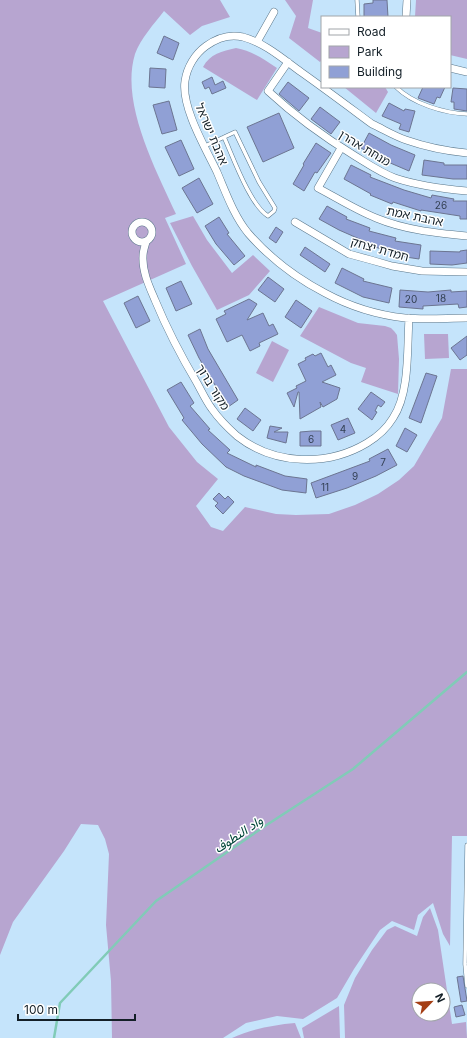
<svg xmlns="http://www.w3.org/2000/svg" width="467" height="1038" font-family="Inter,Vazirmatn,'Noto Sans Hebrew',sans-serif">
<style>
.green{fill:#b7a5d0;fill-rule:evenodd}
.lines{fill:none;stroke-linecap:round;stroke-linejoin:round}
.stream{stroke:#81cbb7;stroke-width:2.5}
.building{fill:#90a0d5;stroke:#6c7591}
.lane-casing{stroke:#59768a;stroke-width:4.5}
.street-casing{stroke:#59768a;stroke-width:8}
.lane{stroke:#fff;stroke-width:3.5}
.street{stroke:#fff;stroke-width:7}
.labels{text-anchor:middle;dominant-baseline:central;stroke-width:3;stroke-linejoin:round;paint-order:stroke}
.number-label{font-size:10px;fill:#323f52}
.street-label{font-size:12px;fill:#131f27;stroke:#fff}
.water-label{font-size:13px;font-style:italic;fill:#004538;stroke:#fff}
</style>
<rect width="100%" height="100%" fill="#c5e4fb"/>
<path class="green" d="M0,0H220L230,17L202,26L190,35L164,11C154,24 141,38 135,54C120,103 156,170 176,214L165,218L186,264L103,301L169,427L197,462L218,479L196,506L211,527L223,531L245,507L276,514L296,515L329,514L355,505L378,494L399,480L414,466L442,418L451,369H467V836H452L450,946L443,934L433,903L418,915L414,930L392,921L380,930L354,969L337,998L303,1019L277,1016L246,1023L223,1038H112L111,981L106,925L109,854L105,839L98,825L81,824L64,851L13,922L0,955Z
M285,0H313L308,28L322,33V60L320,62L289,38L296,16Z
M416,0H467V59L450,55V17H415Z
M236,48C252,51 264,59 277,68L257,100L203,67C210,54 222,51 236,48Z
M344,87H385L388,92L376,113Z
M193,216L207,240L232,273L253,255L270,271L249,295L217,310L192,266L170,223Z
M319,307L358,323L385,326L391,328L394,331L397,335L399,359L398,394L361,382L366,368L351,363L300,336Z
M424,334H448L449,358L425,359Z
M272,341L289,350L273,382L256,373Z
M430,908L438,930L452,1024L466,1022L467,1038H345L344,1005L355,978L372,950L387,930L395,926L417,936L423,917ZM419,990H443V1014H419Z
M339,1006L340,1038H304L302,1028Z
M295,1023L301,1038H232C252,1029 273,1025 295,1023Z"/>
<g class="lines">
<path class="stream" d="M54,1038L60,1003L156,901L265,826L353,769L467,672"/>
</g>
<path class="building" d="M373,0H387L388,17H364V4L373,3Z
M164,36L179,43L173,60L157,53Z
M150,68L166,69L165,88L149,87Z
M212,77L215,85L223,81L226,88L212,94L209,87L205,89L202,82Z
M288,82L309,98L299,111L279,94Z
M423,87H445L440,98L437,97L434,104L418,98Z
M453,88L467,89V111L454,109V102H451Z
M169,101L177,130L162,134L153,105Z
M389,103L404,111L405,109L415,111L409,132L399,129L401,124L382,116Z
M320,107L340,122L331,134L311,119Z
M279,113L294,148L263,162L247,127Z
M369,133L391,145L415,155L409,171L381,159L361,148Z
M181,140L194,169L179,176L165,147Z
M316,143L331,153L317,173L315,172L304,191L293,184L304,165L303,164Z
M424,160L444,163V165H467V179H453L422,175Z
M351,165L371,175L370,177L404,190L431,198L432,195L454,199L453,201H467V219H460V216L421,210V211L393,202L392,204L370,195L371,194L344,179Z
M199,178L213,204L197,213L182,188Z
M327,206L347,217L346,219L370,228L369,231L396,238L395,241L421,245L419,259L399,256L400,254L371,246V244L339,230L319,219Z
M219,217L229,233L227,234L245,256L234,265L216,244L205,226Z
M276,227L283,232L276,243L269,238Z
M305,247L330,264L325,272L300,255Z
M467,250V263L452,265L430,264V251L460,252V251Z
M342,268L364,279L363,281L392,288L389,303L363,297L335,283Z
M268,277L284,289L275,302L258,290Z
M181,281L192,304L176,311L166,288Z
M400,290L428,292L451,290V292L467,291V307L459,308L458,304L423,306V309L399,307Z
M138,296L150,321L136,328L124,303Z
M249,299L257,304L247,320L263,313L269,326L273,324L278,334L259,343L260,346L250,351L242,335L227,342L216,319L226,314L224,311Z
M296,300L312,311L301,328L285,317Z
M200,329L208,349L238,400L228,407L199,358L188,335Z
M467,336V355L460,360L451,348Z
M321,353L328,367L331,365L336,375L322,382L340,388L337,399L323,407L320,402L321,407L300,419L299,392H298L294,407L287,393L297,388L296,386L306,381L298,364L306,360L305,358L313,354L315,356Z
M426,373L437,376L421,423L409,418Z
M181,382L194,403L190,406L210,429L208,430L230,450L227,453L256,467V465L285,476L307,479L306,493L282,490L244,476L226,467L202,444L182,420L184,418L167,390Z
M371,392L385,402L381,407L378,405L375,411L377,412L372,420L358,409Z
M245,408L261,420L253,431L237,419Z
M348,418L355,433L338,440L331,425Z
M270,426L282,428L274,432H288L286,443L267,438Z
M405,428L417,435L407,452L396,446Z
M312,431H321V446H300V432Z
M388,449L397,465L376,476L347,488L316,498L311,483L370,461L369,459Z
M219,493L225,499L228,496L234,502L223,514L215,506L218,503L213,499Z
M463,976L467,1001L461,1002L457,977Z
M462,1005L465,1015L456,1017L454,1007Z"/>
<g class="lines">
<defs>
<path id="lane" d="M357,0L358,17
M396,87C413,104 444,113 467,114
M205,146L235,132L259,182L275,208L274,211L268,216C250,205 233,157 224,137
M467,845L465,964L467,986"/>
<path id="street" d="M406,17L407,0
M257,42L274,12
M288,62L268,91C295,116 324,137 355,156C368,164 381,173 395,178C419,186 443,189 467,191
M450,68L467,72
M341,148L318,188C337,198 356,210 376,218C405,230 436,233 467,236
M467,153C446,151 426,147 406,140C394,136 383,129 372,124C349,107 325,89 301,72C283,59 265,43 243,37C230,34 217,38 206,46C195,54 187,67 185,81C181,107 206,149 217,172C226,193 234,216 248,233C269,257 296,278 325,293C349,306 378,315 405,318C426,320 447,318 467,318
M132 232a10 10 0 1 1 20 0a10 10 0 1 1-20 0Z
M295,222L349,254L371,260L392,266L422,271L467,272
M146,242C145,246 143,251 143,256C142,271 149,286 155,300C167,329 181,356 197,383C202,392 206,401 212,409C219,419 228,428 237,436C274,465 327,467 367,443C377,437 387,428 393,418C410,393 407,348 409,318"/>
</defs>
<use href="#lane" class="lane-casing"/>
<use href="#street" class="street-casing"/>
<use href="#lane" class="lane"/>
<use href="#street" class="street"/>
</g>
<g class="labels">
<g class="number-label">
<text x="441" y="205">26</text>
<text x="441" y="298">18</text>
<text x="411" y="299">20</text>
<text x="343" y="429">4</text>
<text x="311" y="439">6</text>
<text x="383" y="462">7</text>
<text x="355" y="476">9</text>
<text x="325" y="487">11</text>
</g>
<g class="street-label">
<text transform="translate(212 134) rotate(67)">אהבת ישראל</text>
<text transform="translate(365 148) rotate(31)">מנחת אהרן</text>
<text transform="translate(415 216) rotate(12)">אהבת אמת</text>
<text transform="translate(380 249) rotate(16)">חמדת יצחק</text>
<text transform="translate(213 387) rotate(58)">מקור ברוך</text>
</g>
<g class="water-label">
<text transform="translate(238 834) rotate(-34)">واد النطوف</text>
</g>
</g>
<rect x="321" y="16" width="130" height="72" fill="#ffffff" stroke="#a1a5a9"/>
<rect x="329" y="29" width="20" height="6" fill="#ffffff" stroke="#a1a5a9"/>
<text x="357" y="36" font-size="12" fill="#131f27">Road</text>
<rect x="329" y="46" width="20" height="12" fill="#b7a5d0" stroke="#a1a5a9"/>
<text x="357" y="56" font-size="12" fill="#131f27">Park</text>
<rect x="329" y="66" width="20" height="12" fill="#90a0d5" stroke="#a1a5a9"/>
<text x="357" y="76" font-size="12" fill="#131f27">Building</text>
<g transform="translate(431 1002) rotate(65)"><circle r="19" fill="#ffffff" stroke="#a1a5a9"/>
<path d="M0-3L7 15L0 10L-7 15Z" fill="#a43e14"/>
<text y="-6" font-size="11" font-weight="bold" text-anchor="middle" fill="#131f27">N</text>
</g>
<path d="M18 1014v6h117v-6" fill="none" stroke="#131f27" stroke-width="2"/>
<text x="24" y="1014" font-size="12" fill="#131f27" stroke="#ffffff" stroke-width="3" paint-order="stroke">100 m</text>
</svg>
